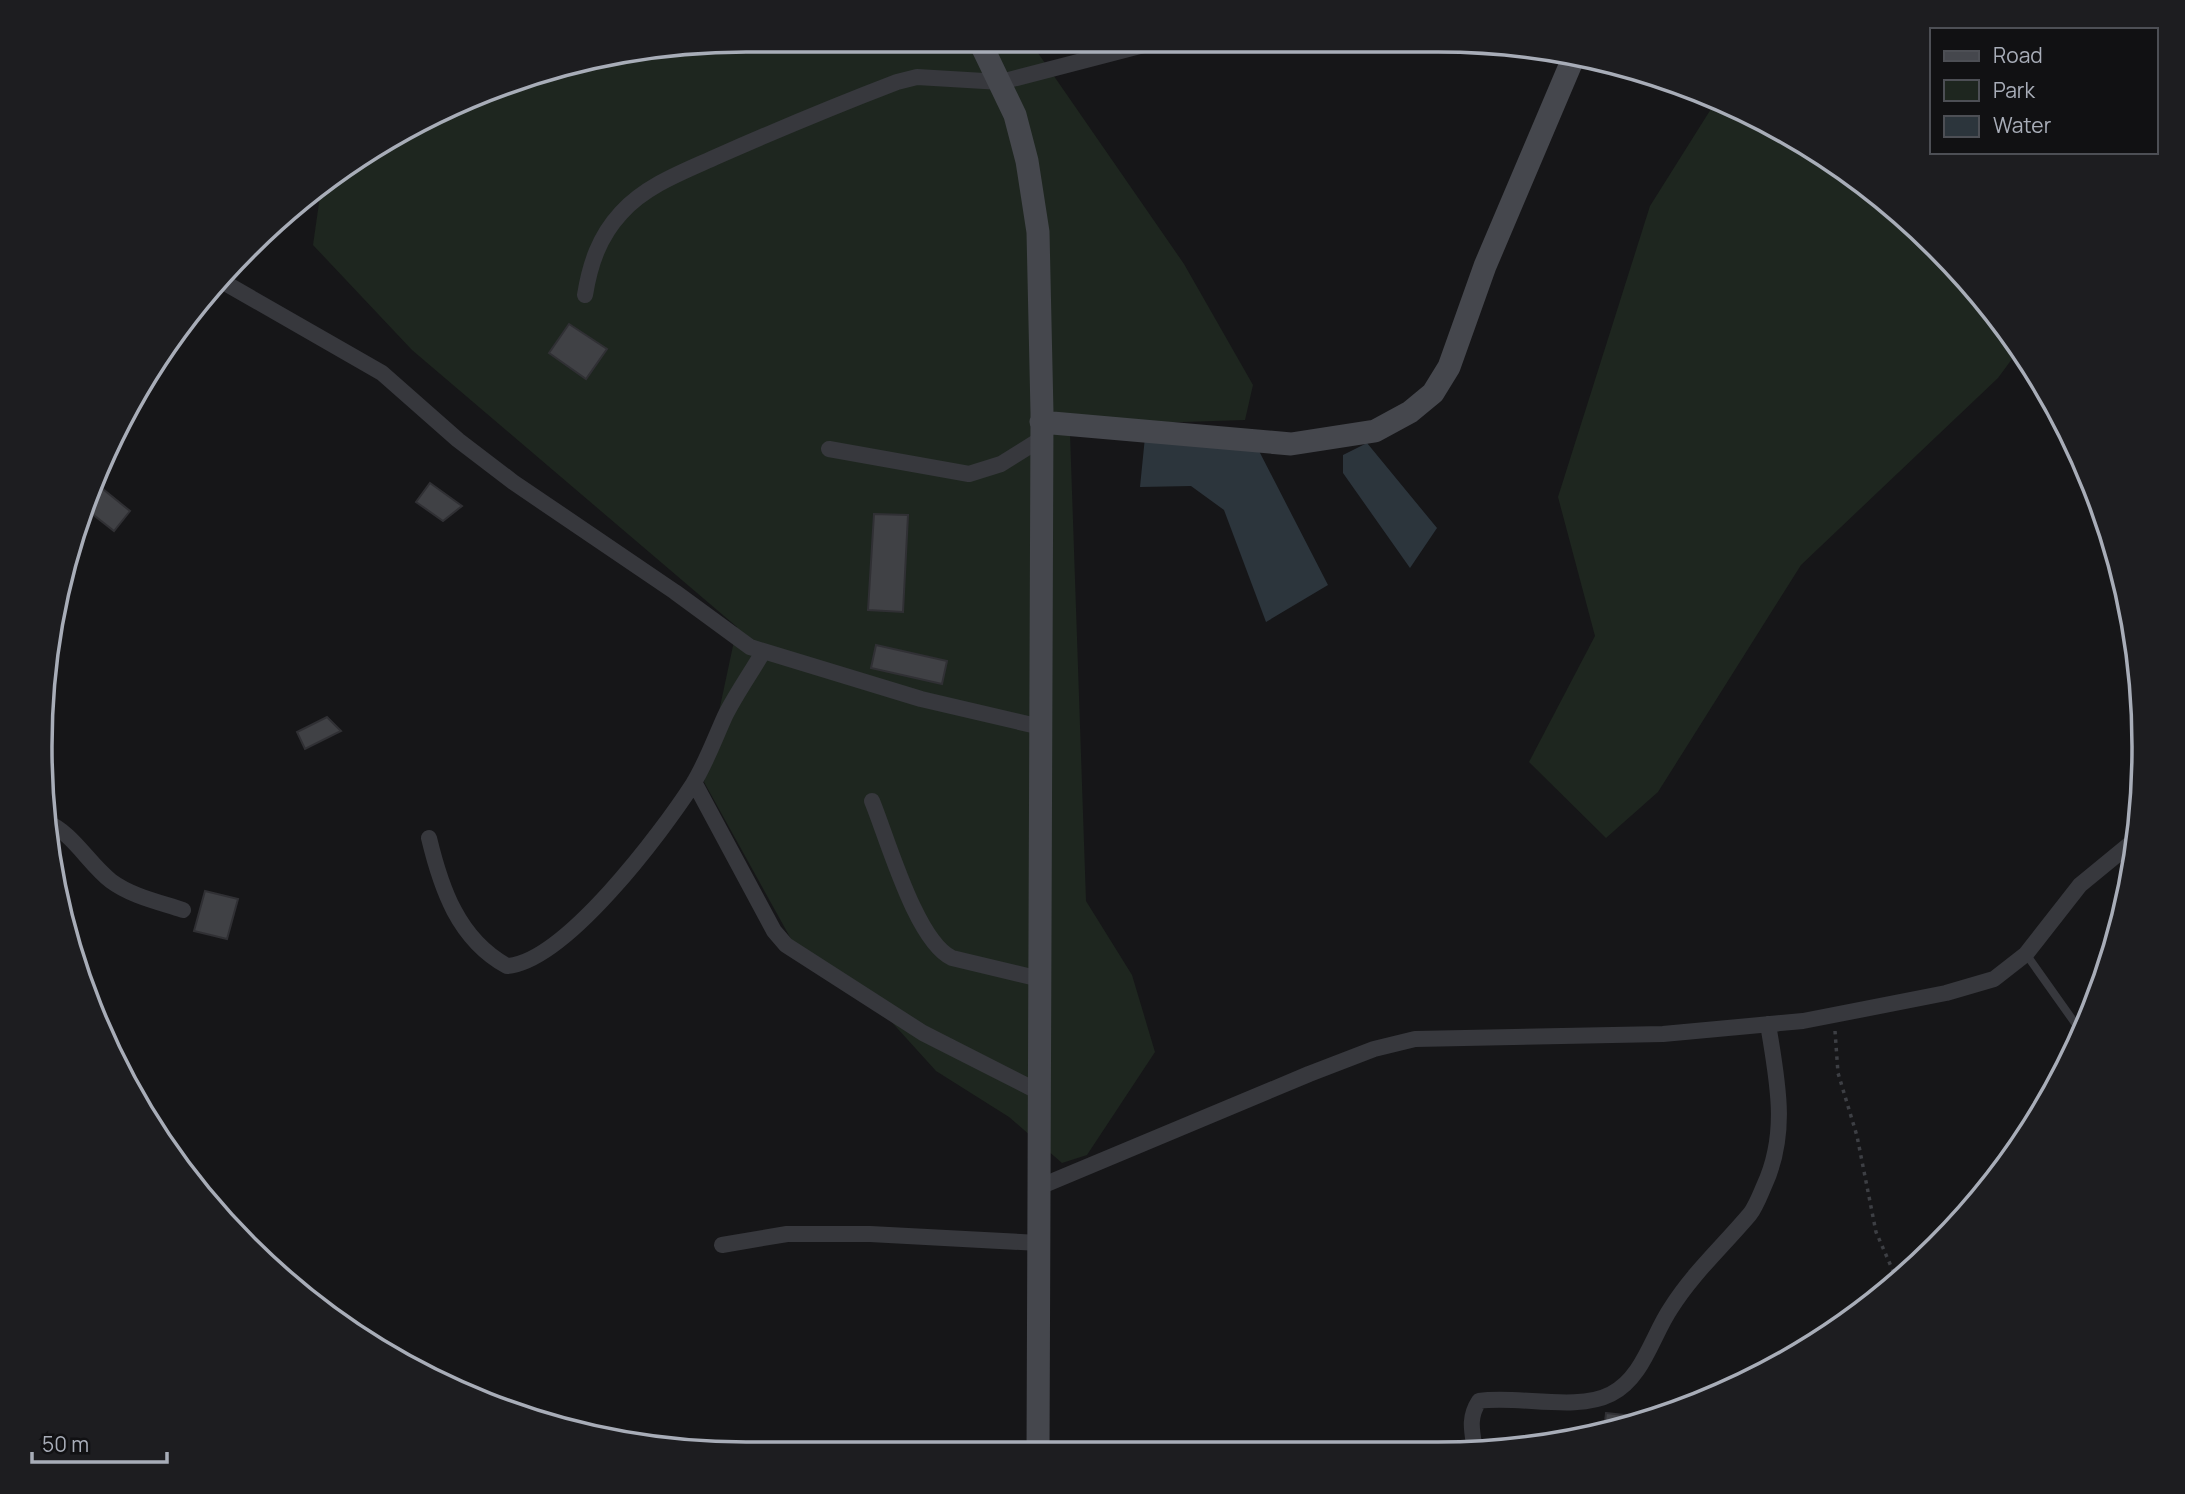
<svg xmlns="http://www.w3.org/2000/svg" width="2185" height="1494" font-family="Manrope,sans-serif">
<style>
.green{fill:#1e261f}
.water{fill:#2c353c}
.building{fill:#404145;stroke:#303034;stroke-width:2}
.lines{fill:none;stroke-linecap:round;stroke-linejoin:round}
.path{stroke:#3d3f44;stroke-width:3.5;stroke-dasharray:3.5 5;stroke-linecap:butt}
.lane{stroke:#37383d;stroke-width:8}
.street{stroke:#37383d;stroke-width:16}
.secondary{stroke:#45474d;stroke-width:23}
.rim{fill:none;stroke:#a8adb8;stroke-width:3.5}
</style>
<rect width="100%" height="100%" fill="#161618"/>
<path class="green" d="M747,40H1029L1184,264L1253,385L1245,420L1122,424L1070,433L1086,901L1132,975L1155,1052L1087,1155L1062,1163L1009,1117L936,1071L888,1018L801,957L704,782L737,627L412,350L313,245L321,189L355,159L476,94L564,64Z
M1716,101L1791,135L1938,248L2020,348L1998,378L1801,565L1658,792L1606,838L1529,762L1595,636L1558,497L1650,206Z"/>
<path class="water" d="M1145,437L1259,451L1328,585L1266,622L1224,510L1191,486L1140,487Z
M1367,443L1437,528L1410,568L1343,473V455Z"/>
<path class="building" d="M569,324L607,349L586,379L549,353Z
M93,481L130,511L114,531L86,509Z
M430,483L462,506L443,521L416,502Z
M874,514L908,515L903,612L868,610Z
M876,645L947,661L942,684L871,668Z
M327,717L341,731L305,749L297,732Z
M205,891L238,899L227,939L194,931Z
M1606,1413L1643,1417L1604,1431Z"/>
<g class="lines">
<path class="path" d="M1835,1031L1838,1073L1857,1136L1876,1232L1897,1280"/>
<path class="lane" d="M2026,954L2082,1033"/>
<path class="street" d="M218,279L382,373L458,440L513,482L675,592L750,647L921,699L1041,727
M585,295C590,264 599,237 621,213C646,185 685,171 718,156C777,130 837,105 897,82L917,77L1001,82L1163,40
M829,449L969,474L1001,464L1041,439
M694,782L774,931L786,945L923,1033L1039,1092
M872,801C888,840 916,941 952,958L1040,979
M46,822C73,833 88,863 111,881C131,896 159,902 183,910
M429,838C441,888 458,939 507,966C565,962 662,832 693,784C706,763 715,738 725,716C736,694 751,673 763,652
M1039,1187L1309,1074L1374,1049L1415,1039L1663,1034L1803,1021L1946,993L1994,979L2026,954L2080,885L2136,839
M722,1245L787,1234H870L1039,1243
M1475,1450C1472,1431 1468,1418 1479,1401C1519,1395 1576,1412 1611,1394C1643,1378 1652,1336 1671,1308C1693,1273 1724,1245 1750,1214C1756,1206 1760,1195 1764,1186C1789,1132 1777,1080 1768,1024"/>
<path class="secondary" d="M979,40L1015,115L1027,161L1038,232L1042,413L1038,1454
M1041,422L1291,444L1375,431L1410,412L1433,393L1449,367L1485,266L1575,54"/>
</g>
<path d="M0 0H2185V1494H0ZM746 52H1438A694 694 0 0 1 2132 746V748A694 694 0 0 1 1438 1442H746A694 694 0 0 1 52 748V746A694 694 0 0 1 746 52Z" fill="#1d1d20" fill-rule="evenodd"/>
<path class="rim" d="M746 52H1438A694 694 0 0 1 2132 746V748A694 694 0 0 1 1438 1442H746A694 694 0 0 1 52 748V746A694 694 0 0 1 746 52Z"/>
<rect x="1930" y="28" width="228" height="126" fill="#111113" stroke="#4d4f55" stroke-width="2"/>
<rect x="1944" y="51" width="35" height="10" fill="#45474d" stroke="#4d4f55" stroke-width="2"/>
<text x="1993" y="63" font-size="21" fill="#a8adb8">Road</text>
<rect x="1944" y="80" width="35" height="21" fill="#1e261f" stroke="#4d4f55" stroke-width="2"/>
<text x="1993" y="98" font-size="21" fill="#a8adb8">Park</text>
<rect x="1944" y="116" width="35" height="21" fill="#2c353c" stroke="#4d4f55" stroke-width="2"/>
<text x="1993" y="133" font-size="21" fill="#a8adb8">Water</text>
<path d="M32 1452v10h135v-10" fill="none" stroke="#a8adb8" stroke-width="3.5"/>
<text x="42" y="1452" font-size="21" fill="#a8adb8" stroke="#111113" stroke-width="5" paint-order="stroke">50 m</text>
</svg>
